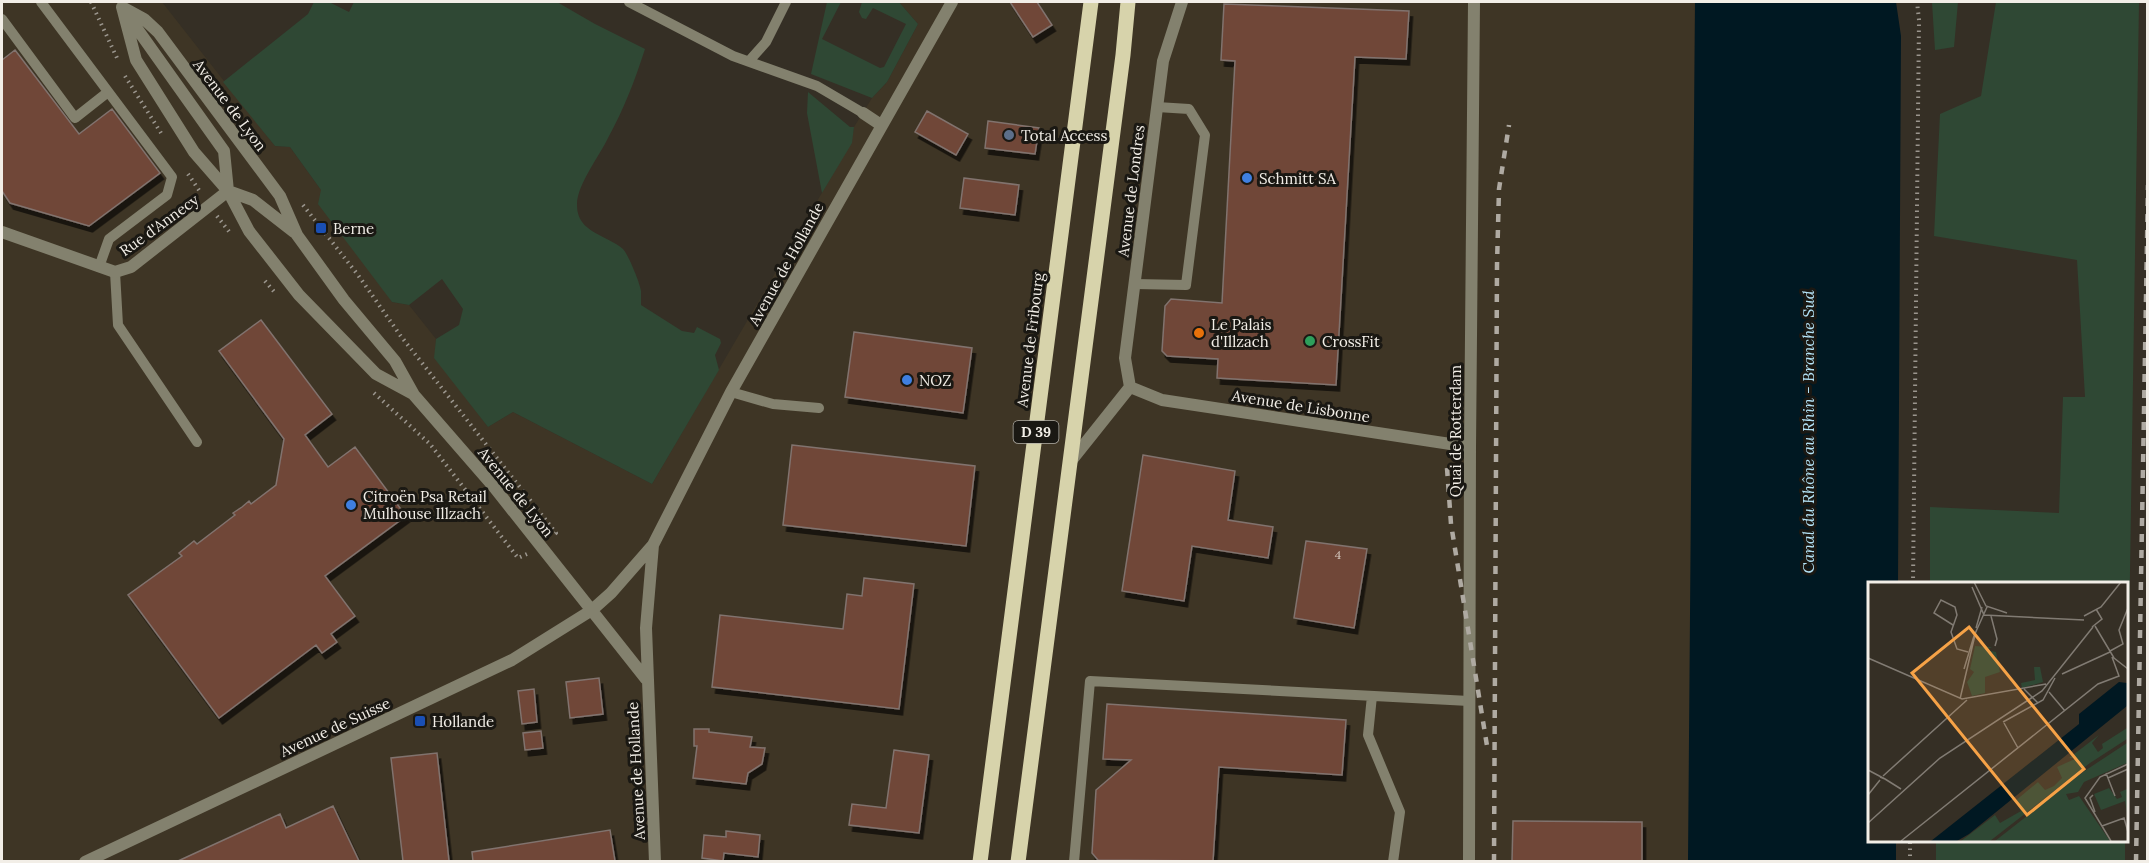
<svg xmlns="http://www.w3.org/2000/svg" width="2149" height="863" font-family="Lora,serif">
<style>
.built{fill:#3e3525}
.green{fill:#2f4834}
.water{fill:#001822}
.building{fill:#704638;stroke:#81736e;stroke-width:1.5;filter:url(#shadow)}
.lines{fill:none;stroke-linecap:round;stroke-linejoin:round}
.path{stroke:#9b968e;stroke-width:4;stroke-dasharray:1.5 4.5;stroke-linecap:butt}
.lane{stroke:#83816e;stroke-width:10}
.street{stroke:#83816e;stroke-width:12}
.primary{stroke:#d7d3ab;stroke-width:15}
.rail{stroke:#afaaa2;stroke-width:4.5;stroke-dasharray:8 8;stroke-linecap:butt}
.service-dot{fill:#5c6f8a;stroke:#1a1813;stroke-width:2}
.shop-dot{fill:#3f7fe0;stroke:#1a1813;stroke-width:2}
.transit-dot{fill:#1a4fb4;stroke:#1a1813;stroke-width:2}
.food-dot{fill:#e8710a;stroke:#1a1813;stroke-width:2}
.leisure-dot{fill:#2e9e5b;stroke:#1a1813;stroke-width:2}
.labels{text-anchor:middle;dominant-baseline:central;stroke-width:6;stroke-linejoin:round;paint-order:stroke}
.number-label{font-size:12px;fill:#d2c4bb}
.shield{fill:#1a1813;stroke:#b1aea7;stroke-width:1.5}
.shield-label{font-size:14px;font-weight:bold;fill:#f2eee7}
.street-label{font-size:15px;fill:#f2eee7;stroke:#1a1813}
.poi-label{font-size:15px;fill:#f2eee7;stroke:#1a1813;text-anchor:start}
.water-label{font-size:16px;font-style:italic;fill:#b4e3f7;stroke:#1a1813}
.inset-road{fill:none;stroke:#817b73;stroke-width:1.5}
.view{fill:#f6a247;fill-opacity:0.15;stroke:#f6a247;stroke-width:3}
.inset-edge{fill:none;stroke:#f2eee7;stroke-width:3}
</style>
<defs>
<filter id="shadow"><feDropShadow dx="3.5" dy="6" stdDeviation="0" flood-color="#0009"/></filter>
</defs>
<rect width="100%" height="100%" fill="#352f25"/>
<path class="built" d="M2,2H162L275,146L290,147L321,190L392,302L409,305L436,339L435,356L488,427L513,412L652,484L851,143L854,127L872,98L887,82L918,24L899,2H1695L1689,861L2,862Z"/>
<path class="green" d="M314,2H329L349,12L354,2H557L595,24L645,49C635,80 624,109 608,138C600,155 577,185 577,204C576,233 607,235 623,249C628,254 640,283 641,291C641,295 641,300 641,305L682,331L694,333L697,327L720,339L721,343L715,355L719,370L652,484L513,412L488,427L434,358L436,339L459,325L463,309L442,279L409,305L392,302L318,204L321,190L290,147L275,146L223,82L308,14Z
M827,2H841L822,39L880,68L884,67L906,24L873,8L866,19L862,18L859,12L862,2H899L918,24L887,82L872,98L811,74Z
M1932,2H1958L1954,47L1935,50Z
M1996,2H2139L2127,761L2126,584H1930V507L2059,513L2063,397H2085L2077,260L1934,236L1940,114L1981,96Z
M808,92L850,127H854L852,143L822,193L807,113Z
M1936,841H2125V861H1936Z"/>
<path class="water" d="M1695,2H1896L1901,36L1898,584H1870V840L1896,841V861H1688Z"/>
<path class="building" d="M1010,2H1037L1052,25L1033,37Z
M1224,4L1409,11L1406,59L1355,57L1336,385L1217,378L1218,359L1167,356L1162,351L1165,306L1171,299L1222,303L1235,61L1221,60Z
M15,50L79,134L112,109L160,173L89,226L10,203L2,191V60Z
M927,111L968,134L956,155L915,132Z
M988,121L1039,128L1035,154L985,148Z
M964,178L1019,185L1015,215L960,208Z
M261,320L332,414L305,435L328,467L355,447L406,516L325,576L355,616L331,634L337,642L322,653L316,645L219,718L128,595L182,556L179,553L194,541L197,544L235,515L233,513L242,507L249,501L251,504L276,485L284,439L219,351Z
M854,332L972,348L963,413L845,397Z
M792,445L975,466L966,546L783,525Z
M1143,455L1235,471L1228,520L1273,527L1268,558L1192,546L1184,601L1122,591Z
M1306,541L1367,549L1354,628L1294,618Z
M864,578L914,584L899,709L712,687L720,615L843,629L847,594L862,596Z
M599,678L603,714L570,718L566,682Z
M534,689L537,722L522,724L518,691Z
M1107,704L1346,720L1342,775L1219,767L1213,861L1098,860L1092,853L1096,790L1131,760L1103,759Z
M694,729H709V732L752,737L750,747L765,748L762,764L748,773L746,784L693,778L697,746H694Z
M541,731L543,748L525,750L523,733Z
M894,750L929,755L919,833L849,825L852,804L886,808Z
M437,753L449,861H403L391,758Z
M333,806L359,861H178L280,814L286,828Z
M1513,821L1642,822V861H1512Z
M610,830L615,861H473L472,852Z
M726,831L760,835L758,857L724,853L723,861L702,858L704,835L726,837Z"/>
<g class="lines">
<path class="path" d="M91,2L117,58
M125,76L161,133
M188,174L201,193
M303,205L358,275L400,335L556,533L552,536
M217,216L231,234
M265,281L276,294
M374,393L430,444L518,558L527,554
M1913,584L1919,20L1917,2
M1910,862V840"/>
<path class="lane" d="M41,2L172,177L167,195L109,239L99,267
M629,2L733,56L817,86L863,113
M2,19L75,118L108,92
M749,61L766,42L786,2
M115,272L118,325L197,442
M1135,284L1186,285L1205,135L1189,109L1157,107
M731,392L773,404L819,408
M1372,696L1368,735L1400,812L1393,862
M1074,862L1090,681L1469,701"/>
<path class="street" d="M122,7L144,19L158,32L280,196L297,235L305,246L344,300L395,361L414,395L494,487L646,679
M122,7L136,60L194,152L228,191L249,231L299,295L376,374L413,394
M128,16L224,151L228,191
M863,113L881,125
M228,191L253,200L294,232
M2,232L115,272L131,267L228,191
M1130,387L1125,358L1163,61L1182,2
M1130,387L1162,400L1470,447
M1071,461L1130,387
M653,545L646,628L655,862
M85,862L512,660L592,610L611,593L653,545L731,392L952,2
M1469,862L1470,447L1474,2"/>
<path class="primary" d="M980,862L1091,2
M1018,862L1123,55L1128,2"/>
<path class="rail" d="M1447,468L1451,524L1488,752
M1494,862L1497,265L1499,189L1509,125
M2136,862L2148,185"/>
</g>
<circle class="service-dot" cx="1009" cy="135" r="6"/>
<g class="shop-dot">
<circle cx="1247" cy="178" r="6"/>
<circle cx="907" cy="380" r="6"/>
<circle cx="351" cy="505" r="6"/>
</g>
<g class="transit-dot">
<rect x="315" y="222" width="12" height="12" rx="3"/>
<rect x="414" y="715" width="12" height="12" rx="3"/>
</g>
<circle class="food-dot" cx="1199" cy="333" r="6"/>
<circle class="leisure-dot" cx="1310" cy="341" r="6"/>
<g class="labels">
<g class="number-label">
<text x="1338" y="554">4</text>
</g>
<rect class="shield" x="1013.5" y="421" width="45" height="22" rx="4.5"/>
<g class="shield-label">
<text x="1036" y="432">D 39</text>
</g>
<g class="street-label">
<text transform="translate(230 105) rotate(53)">Avenue de Lyon</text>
<text transform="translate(1131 191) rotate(-83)">Avenue de Londres</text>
<text transform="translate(159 225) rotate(-36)">Rue d'Annecy</text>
<text transform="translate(786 264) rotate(-61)">Avenue de Hollande</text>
<text transform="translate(1030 340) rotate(-83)">Avenue de Fribourg</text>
<text transform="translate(1301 406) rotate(9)">Avenue de Lisbonne</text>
<text transform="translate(1455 431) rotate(-90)">Quai de Rotterdam</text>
<text transform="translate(516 492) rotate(51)">Avenue de Lyon</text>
<text transform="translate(335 727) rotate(-25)">Avenue de Suisse</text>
<text transform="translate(636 771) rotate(-93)">Avenue de Hollande</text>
</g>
<g class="poi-label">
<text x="1021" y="135">Total Access</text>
<text x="1259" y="178">Schmitt SA</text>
<text x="333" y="228">Berne</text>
<text x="1211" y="324">Le Palais<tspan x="1211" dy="17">d'Illzach</tspan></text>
<text x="1322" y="341">CrossFit</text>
<text x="919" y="380">NOZ</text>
<text x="363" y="496">Citroën Psa Retail<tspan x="363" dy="17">Mulhouse Illzach</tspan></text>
<text x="432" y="721">Hollande</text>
</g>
<g class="water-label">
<text transform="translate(1808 432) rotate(-90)">Canal du Rhône au Rhin - Branche Sud</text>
</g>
</g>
<g transform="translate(1868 582)">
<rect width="260" height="260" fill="#352f25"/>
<path d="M107,64L124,65L118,68L128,70L132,90L117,95V111L104,114L99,100L106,90L102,87ZM166,85H172L175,100L154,106L153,101L167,98ZM259,146V157L222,181L122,259H93L127,233L132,241L153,229L147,219L170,200L177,208L186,204L194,196L189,185L209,176H201L231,153L224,161L230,170L235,166L234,162ZM259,161V181L216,200L210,210L198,212L201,218L211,214L242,259H127L215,190ZM241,206L249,217L254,215L252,210L259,207V231L257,219L233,228L226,212Z" fill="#2f4834"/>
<path d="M251,100L259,101V124L101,252L89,259H63L211,142V132Z" fill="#001822"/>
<path class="inset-road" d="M106,0L118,24L139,31M104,5L116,33L216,38M123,34L129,57L127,64M216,34L233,25L253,0M85,43L66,31L73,18L87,25L89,33L83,50L89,67L100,70M227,44L246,76L260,87M224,45L234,37L228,27M108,46L114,25M106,54L119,25M242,69L255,62L251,48L260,26M0,76L94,117L178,102M96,87L106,54M194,92L242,70M156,107L170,121M181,110L197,129M92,117L107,53M135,140L175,118L187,96M136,141L150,166M0,188L17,197L12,195M238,191L247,214M15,194L99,118M240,196L260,187M17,197L33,207M0,213L12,198M225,213L222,216L227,230M0,241L72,176L174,109L225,45M234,244L256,236L260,250M33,259L230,102L251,94L244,75M243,259L217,216L232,195L260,182"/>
<path class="view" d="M101,45L216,187L159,233L44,91Z"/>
<rect width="260" height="260" class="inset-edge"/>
</g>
<rect width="2149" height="863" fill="none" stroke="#f2eee7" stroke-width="6"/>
</svg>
